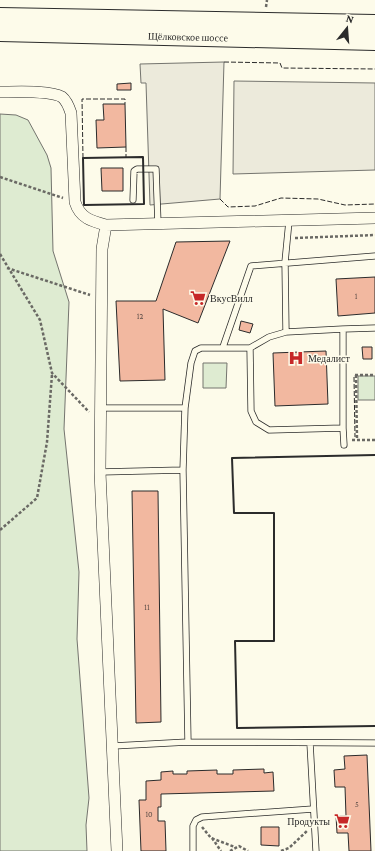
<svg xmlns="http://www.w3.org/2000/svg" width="375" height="851" font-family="'Crimson Pro',serif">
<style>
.green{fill:#deebd1;stroke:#74746e}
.parking{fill:#eceadb;stroke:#74746e}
.building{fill:#f2b8a0;stroke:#2b2b2b}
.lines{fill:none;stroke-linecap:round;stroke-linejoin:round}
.lane-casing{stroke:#2b2b2b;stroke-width:7}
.street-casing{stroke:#2b2b2b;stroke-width:12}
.primary-casing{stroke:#2b2b2b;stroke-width:20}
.path{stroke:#6a6964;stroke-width:2.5;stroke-dasharray:3 2;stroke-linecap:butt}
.lane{stroke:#fdfbea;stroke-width:5.5}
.street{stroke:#fdfbea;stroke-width:11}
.primary{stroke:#fdfbea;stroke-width:18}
.fence{stroke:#2b2b2b;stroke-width:1;stroke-dasharray:5 2;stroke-linecap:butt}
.wall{stroke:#2b2b2b;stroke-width:2}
.labels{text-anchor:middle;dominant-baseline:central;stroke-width:3;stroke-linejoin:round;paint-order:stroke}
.number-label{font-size:8px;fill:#5d4e48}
.street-label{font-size:10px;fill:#2b2b2b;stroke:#fdfbea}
.poi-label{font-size:10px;fill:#2b2b2b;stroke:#fdfbea;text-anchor:start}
</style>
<rect width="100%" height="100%" fill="#fdfbea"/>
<path class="green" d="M0,114L16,115L28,120L47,155L51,168L53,251L69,302L64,429L79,572L77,639L89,798L86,825L87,851H0Z
M203,363H227L226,388H203Z
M358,376H375V400H358Z"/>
<path class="parking" d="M224,62L220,199L150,205L146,83H141L140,64Z
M234,81L375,83V170L233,174Z"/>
<path class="building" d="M131,83V90H117V84Z
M103,104H125L126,147L97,148L96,120H104Z
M101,168H123V191H102Z
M230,241L198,323L163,309L165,380L120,381L116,301H156L176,242Z
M375,277V313L338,316L336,279Z
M241,321L253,324L250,333L239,330Z
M362,347H372V359H363Z
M326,351L328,404L275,406L273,353Z
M132,491H158L161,722L136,723Z
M367,755L371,851H349L348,833H337L336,816H346L345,787H335L334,770L345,769L344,756Z
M264,769V773L273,772L274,791L161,794V807H158V821H165L166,851H141L139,800H146V781L161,780V772L173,771V774H187V771L217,770V774H233V770Z
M261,827H279V846L261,845Z"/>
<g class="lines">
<defs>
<path id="lane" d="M133,200L134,171L137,169H156L158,224
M343,329V428L269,430L256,422L251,411L250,348L269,337L286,332Z
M343,329L375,328
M286,332L285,262L289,221
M223,347L251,266L375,256
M100,408H185L191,363L195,351L201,348H250
M343,428L344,445
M183,470L185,408
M100,472L183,470L188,742
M310,743L316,851
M113,746L188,742L375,743
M193,851V826L196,820L202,817L313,809"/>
<path id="street" d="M0,92C15,92 50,90 62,97C67,101 69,107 71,113L75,202C80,218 91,221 106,225L375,218
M106,225L102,249L100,472L117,851"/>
<g id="primary">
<path d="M0,17L375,24"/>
<path id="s1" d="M0,32L375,41"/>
</g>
</defs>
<use href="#lane" class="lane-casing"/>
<use href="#street" class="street-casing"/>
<use href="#primary" class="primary-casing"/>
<path class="path" d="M266,7L267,0
M0,177L63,198
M295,238L375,235
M0,254L40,320L52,373L89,412
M7,268L90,295
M355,375H375
M356,375L357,440
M352,440H375
M0,530L37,498L47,442L52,374
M202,827L211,838L235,847
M212,838L221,851
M230,851L239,846L248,851
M281,851L289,848L307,831"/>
<use href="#lane" class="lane"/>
<use href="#street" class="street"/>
<use href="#primary" class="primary"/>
<path class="fence" d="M224,62L280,63L282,68L375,69
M126,147V157
M83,158L82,99H125V104
M220,199L228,207L255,206L281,198L318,199L345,205L375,204
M354,377L355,437"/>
<path class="wall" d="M143,157L144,204L84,205L83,158Z
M375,455L232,458L234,513H274V641H235L237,728L375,726"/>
</g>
<defs>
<symbol id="supermarket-bare" viewBox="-9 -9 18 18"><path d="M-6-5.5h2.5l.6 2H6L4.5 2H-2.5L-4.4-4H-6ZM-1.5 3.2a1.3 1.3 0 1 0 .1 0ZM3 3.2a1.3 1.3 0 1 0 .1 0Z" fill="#c62828" stroke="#fdfbea" stroke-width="2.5" paint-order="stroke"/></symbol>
<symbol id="hospital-bare" viewBox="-9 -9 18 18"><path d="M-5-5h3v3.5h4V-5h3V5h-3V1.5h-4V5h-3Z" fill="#c62828" stroke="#fdfbea" stroke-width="2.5" paint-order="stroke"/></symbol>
</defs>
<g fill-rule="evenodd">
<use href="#supermarket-bare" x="187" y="287" width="22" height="22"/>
<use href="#hospital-bare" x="285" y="347" width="22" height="22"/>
<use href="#supermarket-bare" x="331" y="810" width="22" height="22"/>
</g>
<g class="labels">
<g class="number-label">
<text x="356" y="296">1</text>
<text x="140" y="316">12</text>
<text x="147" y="607">11</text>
<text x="357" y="804">5</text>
<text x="149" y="814">10</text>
</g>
<g class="street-label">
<text stroke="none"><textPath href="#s1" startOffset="188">Щёлковское шоссе</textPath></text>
</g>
<g class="poi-label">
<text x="210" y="298">ВкусВилл</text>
<text x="308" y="358">Медалист</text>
<text x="330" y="821" text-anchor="end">Продукты</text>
</g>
</g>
<g transform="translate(347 28) rotate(17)" stroke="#fdfbea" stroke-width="3" paint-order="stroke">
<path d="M0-3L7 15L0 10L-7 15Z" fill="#2b2b2b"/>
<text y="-6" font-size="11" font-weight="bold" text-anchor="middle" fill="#2b2b2b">N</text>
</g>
</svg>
